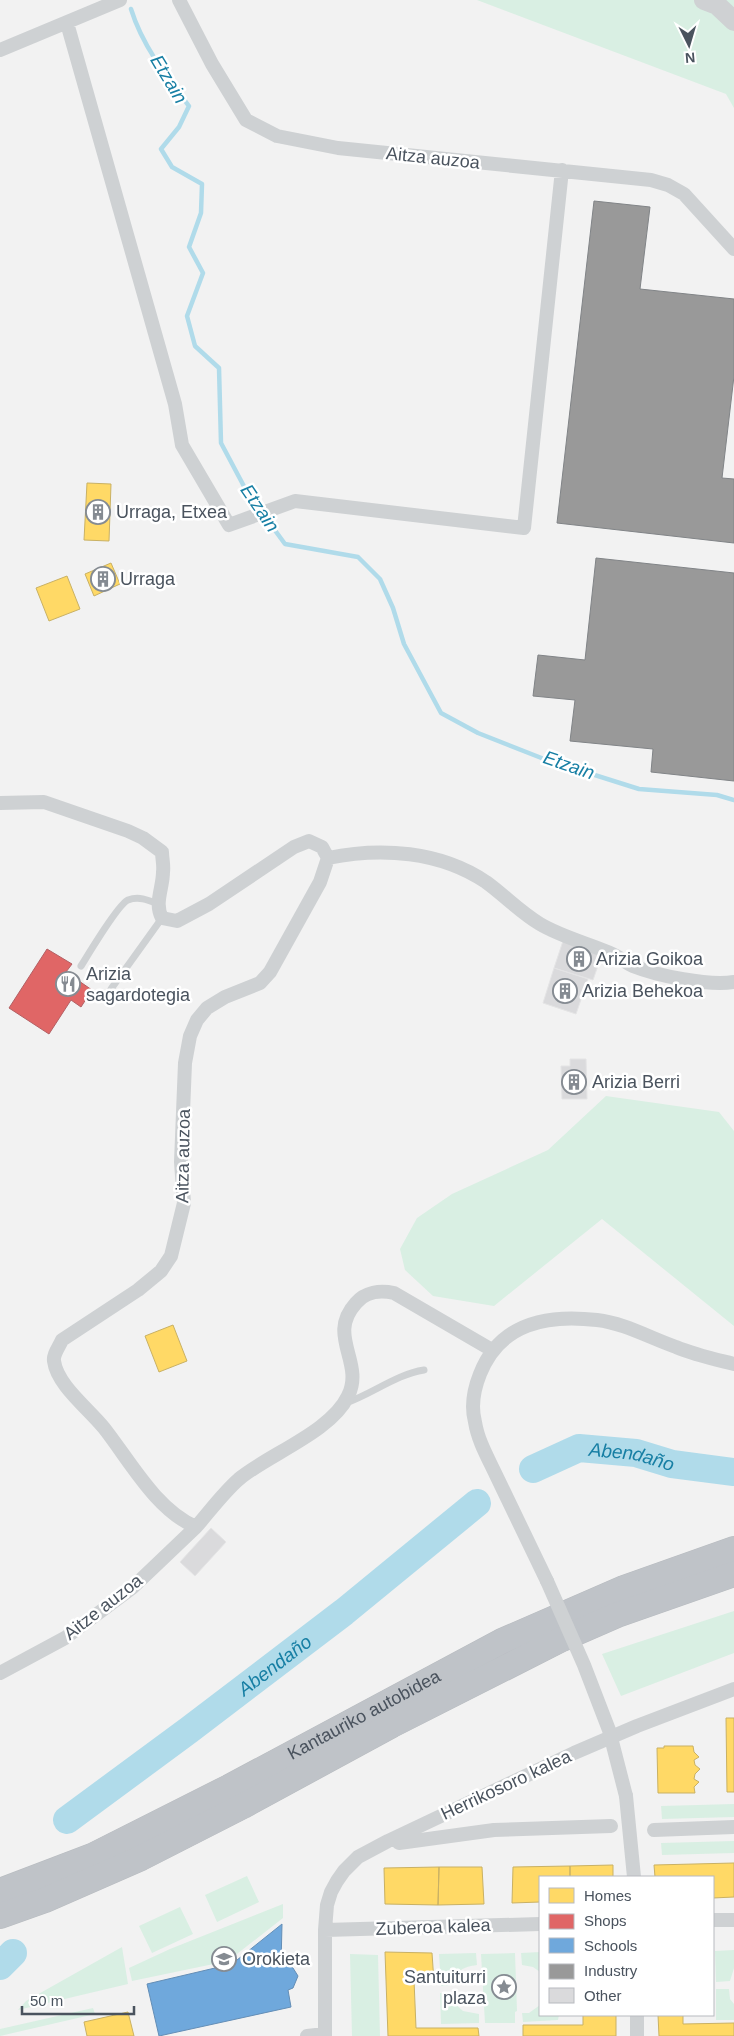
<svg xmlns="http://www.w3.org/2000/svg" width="734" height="2036" font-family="Helvetica,sans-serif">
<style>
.green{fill:#d9efe3}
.homes{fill:#ffd966;stroke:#c9b164}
.shops{fill:#e06666;stroke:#b36064}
.schools{fill:#6fa8dc;stroke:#648eb6}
.industry{fill:#999;stroke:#818487}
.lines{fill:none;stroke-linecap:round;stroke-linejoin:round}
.stream{stroke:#b0dbea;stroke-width:4.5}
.river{stroke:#b0dbea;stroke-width:28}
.building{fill:#dadadc;stroke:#e4e4e5}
.highway-casing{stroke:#b8bcc0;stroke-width:26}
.lane{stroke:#ced1d3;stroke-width:7}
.street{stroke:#ced1d3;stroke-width:14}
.secondary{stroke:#cfd1d3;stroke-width:20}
.highway{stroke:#bfc3c8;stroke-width:25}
.street-bridge{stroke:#ced1d3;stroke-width:14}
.labels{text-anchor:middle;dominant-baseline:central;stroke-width:5;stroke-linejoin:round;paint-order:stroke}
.street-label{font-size:18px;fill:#4a535e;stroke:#fff}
.poi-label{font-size:18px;fill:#4a535e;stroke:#fff;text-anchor:start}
.water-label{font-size:19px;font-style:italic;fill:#177fa4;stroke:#fff}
</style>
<rect width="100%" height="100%" fill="#f2f2f2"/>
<path class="green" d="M477,0H734V108L726,94Z
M606,1096L719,1112L734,1131V1326L602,1219L494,1306L433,1296L405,1270L400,1249L417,1218L452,1194L548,1150Z
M734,1611V1653L621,1696L602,1654Z
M734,1804V1817L662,1819L661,1806Z
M734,1841V1853L662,1855L661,1843Z
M247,1876L259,1902L217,1922L205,1895Z
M283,1904V1918L228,1961L132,1981L129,1968L170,1949Z
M180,1907L193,1934L152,1953L139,1926Z
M122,1947L128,1984L18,2010L26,2001Z
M734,1950V1968L730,1981L716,1982L715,1951Z
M540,1952V1972L533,1967L522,1965L521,1953Z
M476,1953L477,1965C464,1967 455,1970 454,1985L441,1986L439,1954Z
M515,1953L517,2011L515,2012V2023H485L481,1954Z
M350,1954L378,1955L380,2036H352Z
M716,1989H729L730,1999L734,2004V2020H716Z
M440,1993H453L454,2003L463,2011L479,2014V2023L441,2024Z
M540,2005V2015H559L558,2020L523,2022L522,2013H529Z
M93,2008L95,2014L0,2036V2029Z"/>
<path class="homes" d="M87,483L111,484L109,541L84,540Z
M111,563L120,584L94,596L85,574Z
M67,576L80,609L49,621L36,588Z
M173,1325L187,1361L159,1372L145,1336Z
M726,1718H734V1792H727Z
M664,1746H693L694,1752L699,1757L694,1760L695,1765L700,1769L695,1774L694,1779L699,1782L694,1787L695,1793H658L657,1748H664Z
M734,1863V1897L713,1898V1877H655L654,1865Z
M613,1865V1877H570V1866Z
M570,1866V1877H540V1902L512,1903L513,1867Z
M439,1867H482L484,1904L438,1905Z
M439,1867L438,1905L385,1904L384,1868Z
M385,1952L432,1953L434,1982L414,1980L416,2028H478L479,2036H388Z
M128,2012L134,2036H87L84,2022Z
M583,2015H616V2036H523V2025H583Z
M658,2015H683V2024L734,2023V2036H659Z"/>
<path class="shops" d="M47,949L72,964L66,972L92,990L81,1007L71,1000L49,1034L9,1008Z"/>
<path class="schools" d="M282,1924L281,1965H287L293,1968L298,1976L293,1988L288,1990L291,2007L159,2036L147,1984L232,1964Z"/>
<path class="industry" d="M594,201L650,207L640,289L734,299V376L722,478L734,479V543L557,523Z
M596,558L734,573V781L651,772L653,749L570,741L575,700L533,696L538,655L585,660Z"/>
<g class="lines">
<path class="stream" d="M131,9C142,45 166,76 189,106L179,127L161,149L172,167L202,184L201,213L189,247L203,273L187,316L195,346L219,368L221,443L247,492L285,544L358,557L380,579L393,608L404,644L441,713L478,733L544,759L639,789L717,795L734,800"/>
<g class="river">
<path id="s1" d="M533,1469L579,1448L636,1453L672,1464L734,1472"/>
<path id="s2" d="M67,1820L189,1730L344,1612L477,1503"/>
<path d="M0,1966L13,1953"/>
</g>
</g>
<path class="building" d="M564,938L603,951L593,980L554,968Z
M554,968L588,979L576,1014L543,1003Z
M570,1059H586L587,1099H562L561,1066H570Z
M211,1528L226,1542L195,1576L180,1562Z"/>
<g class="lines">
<defs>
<g id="highway">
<path id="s3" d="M0,1891L92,1856L229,1787L502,1641L624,1588L734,1549"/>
<path d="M0,1916L45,1900L141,1858L243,1806L392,1725L562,1639L617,1615L734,1574"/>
</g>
</defs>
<use href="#highway" class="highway-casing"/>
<path class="lane" d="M81,966C88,955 118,904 128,900C139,896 148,900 158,904
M111,989L162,918
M346,1403C372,1394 397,1374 424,1370"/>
<path class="street" d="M179,0L212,64L246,120L277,136L338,148L651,180L668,185L684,194L734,249
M67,23L175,404L182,445L229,525L295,501L524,528L562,170
M0,50L120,0
M0,803L44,802L128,831L143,838L162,852C162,858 164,865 163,872C163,888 154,903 162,918L177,921L209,904L294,847L309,841L322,847L328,858L320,882L270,972L260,983L225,997L207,1008L197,1020L190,1036L185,1063L181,1162L184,1203L171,1256L161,1271L138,1290L62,1340C59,1347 53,1354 54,1361C57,1385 89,1409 104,1428C130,1461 156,1510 196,1527C210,1511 223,1493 239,1479C269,1454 331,1432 348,1396C365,1362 326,1336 356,1303C365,1292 380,1290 394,1293L492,1350
M328,858C381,847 440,851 486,882C504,895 520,912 540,924C562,937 587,943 610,953C618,956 625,962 633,966C658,976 708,986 734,982
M547,1581C530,1546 513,1511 496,1475C488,1458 478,1441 475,1422C471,1407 474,1389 480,1374C500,1323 547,1314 597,1320C624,1323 650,1338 676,1347C695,1355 714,1359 734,1364
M0,1673L65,1638L132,1588L196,1527
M626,1796L634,1877
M654,1830L734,1827
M399,1843L494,1830L611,1826
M713,1920H734
M325,1930L540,1924
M637,2015V2036
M307,2036L325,2034
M325,2036V1930L327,1905L331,1892L337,1881L344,1871L358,1857L388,1841L574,1753L637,1726L734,1689"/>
<path class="secondary" d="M704,0L717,5L734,21"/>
<use href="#highway" class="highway"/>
<path class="street-bridge" d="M547,1581L584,1665L609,1730L626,1796"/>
</g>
<defs>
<symbol id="building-ring" viewBox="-11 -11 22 22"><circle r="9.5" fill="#fff" stroke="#858b92" stroke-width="1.5"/><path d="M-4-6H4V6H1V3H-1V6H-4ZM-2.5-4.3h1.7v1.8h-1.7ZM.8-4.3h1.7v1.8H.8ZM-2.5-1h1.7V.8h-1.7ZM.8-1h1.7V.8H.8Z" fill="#858b92"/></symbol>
<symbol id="restaurant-ring" viewBox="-11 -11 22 22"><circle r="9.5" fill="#fff" stroke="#858b92" stroke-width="1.5"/><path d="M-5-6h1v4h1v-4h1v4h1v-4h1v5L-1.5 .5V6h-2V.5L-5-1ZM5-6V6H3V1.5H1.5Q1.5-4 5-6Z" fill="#858b92"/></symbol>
<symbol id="school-ring" viewBox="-11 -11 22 22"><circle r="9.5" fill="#fff" stroke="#858b92" stroke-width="1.5"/><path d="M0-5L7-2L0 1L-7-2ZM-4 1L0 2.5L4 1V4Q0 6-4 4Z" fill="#858b92"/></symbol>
<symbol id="sight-ring" viewBox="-11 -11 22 22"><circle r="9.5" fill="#fff" stroke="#858b92" stroke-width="1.5"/><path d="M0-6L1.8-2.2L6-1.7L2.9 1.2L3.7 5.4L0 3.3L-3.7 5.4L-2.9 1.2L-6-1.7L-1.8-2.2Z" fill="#858b92"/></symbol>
</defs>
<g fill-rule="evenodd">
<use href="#building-ring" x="84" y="498" width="28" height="28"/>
<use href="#building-ring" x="89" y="565" width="28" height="28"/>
<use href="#building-ring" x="565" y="945" width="28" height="28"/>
<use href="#restaurant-ring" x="54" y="970" width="28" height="28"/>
<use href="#building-ring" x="551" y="977" width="28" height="28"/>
<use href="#building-ring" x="560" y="1068" width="28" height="28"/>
<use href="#school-ring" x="210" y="1945" width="28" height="28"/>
<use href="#sight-ring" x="490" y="1973" width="28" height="28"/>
</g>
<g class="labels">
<g class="street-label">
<text transform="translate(433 158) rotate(6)">Aitza auzoa</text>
<text transform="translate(183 1156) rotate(-89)">Aitza auzoa</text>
<text transform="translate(103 1607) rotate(-38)">Aitze auzoa</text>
<text stroke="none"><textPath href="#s3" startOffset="405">Kantauriko autobidea</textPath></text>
<text transform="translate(506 1785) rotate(-25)">Herrikosoro kalea</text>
<text transform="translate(433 1927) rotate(-2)">Zuberoa kalea</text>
</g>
<g class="poi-label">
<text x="116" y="512">Urraga, Etxea</text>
<text x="120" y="579">Urraga</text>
<text x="596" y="959">Arizia Goikoa</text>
<text x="86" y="974">Arizia<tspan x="86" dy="21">sagardotegia</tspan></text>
<text x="582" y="991">Arizia Behekoa</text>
<text x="592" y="1082">Arizia Berri</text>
<text x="242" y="1959">Orokieta</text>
<text x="486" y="1977" text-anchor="end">Santuiturri<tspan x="486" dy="21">plaza</tspan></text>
</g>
<g class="water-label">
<text transform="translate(169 79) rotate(59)">Etzain</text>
<text transform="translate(260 508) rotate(56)">Etzain</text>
<text transform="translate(569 765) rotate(19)">Etzain</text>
<text stroke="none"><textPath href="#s1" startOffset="104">Abendaño</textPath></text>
<text stroke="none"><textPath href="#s2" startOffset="259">Abendaño</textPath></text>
</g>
</g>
<rect x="539" y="1876" width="175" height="140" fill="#ffffff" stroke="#b7babf"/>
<rect x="549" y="1888" width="25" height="15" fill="#ffd966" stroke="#b7babf"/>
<text x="584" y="1901" font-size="15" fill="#4a535e">Homes</text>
<rect x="549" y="1914" width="25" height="15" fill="#e06666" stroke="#b7babf"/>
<text x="584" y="1926" font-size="15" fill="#4a535e">Shops</text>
<rect x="549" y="1938" width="25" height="15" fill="#6fa8dc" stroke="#b7babf"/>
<text x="584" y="1951" font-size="15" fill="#4a535e">Schools</text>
<rect x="549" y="1964" width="25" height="15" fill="#999999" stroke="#b7babf"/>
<text x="584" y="1976" font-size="15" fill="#4a535e">Industry</text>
<rect x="549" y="1988" width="25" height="15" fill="#dadadc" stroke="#b7babf"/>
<text x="584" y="2001" font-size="15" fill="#4a535e">Other</text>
<g transform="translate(689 45) rotate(175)" stroke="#ffffff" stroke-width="4" paint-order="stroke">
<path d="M0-4L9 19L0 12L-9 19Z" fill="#4a535e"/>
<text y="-8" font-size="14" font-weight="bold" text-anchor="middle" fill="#4a535e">N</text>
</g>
<path d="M22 2006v8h112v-8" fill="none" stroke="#4a535e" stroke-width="2.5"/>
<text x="30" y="2006" font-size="15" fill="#4a535e" stroke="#ffffff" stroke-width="4" paint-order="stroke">50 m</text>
</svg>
